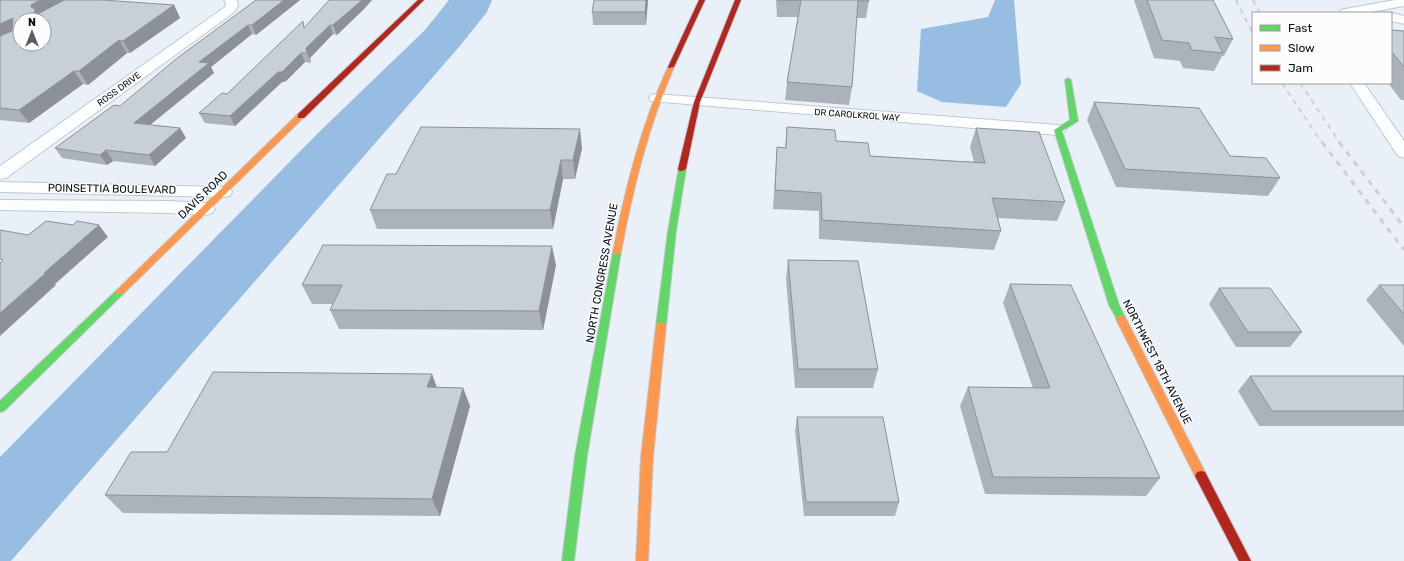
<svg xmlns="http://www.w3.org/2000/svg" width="1404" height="561" font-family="Rubik,sans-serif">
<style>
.water{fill:#98bde3}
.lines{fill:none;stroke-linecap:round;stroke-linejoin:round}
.street-casing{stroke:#c0c8d0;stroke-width:2}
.fast-casing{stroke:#c0c8d0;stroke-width:2}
.slow-casing{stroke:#c0c8d0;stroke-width:2}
.jam-casing{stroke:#c0c8d0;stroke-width:2}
.street{fill:#fcfdfe;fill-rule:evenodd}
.fast{fill:#63d668;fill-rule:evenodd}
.slow{fill:#ff974d;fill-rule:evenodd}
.jam{fill:#b3261e;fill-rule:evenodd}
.rail-far1{stroke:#ced0d2;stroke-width:2;stroke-dasharray:5 5;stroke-linecap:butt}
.rail{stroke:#ced0d2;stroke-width:3;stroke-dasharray:6 6;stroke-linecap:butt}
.wall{fill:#abb2b9}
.shaded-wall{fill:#8b9196}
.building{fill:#c7cfd7;stroke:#8b9196;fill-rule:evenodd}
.labels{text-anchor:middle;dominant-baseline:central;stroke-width:3;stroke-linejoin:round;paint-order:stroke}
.far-street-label{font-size:9px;fill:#050e17;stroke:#fcfcfc}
.street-label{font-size:11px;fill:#050e17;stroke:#fcfcfc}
</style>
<rect width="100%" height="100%" fill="#eaf0f7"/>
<path class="water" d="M449,0H492L487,12L459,47L11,561H0V457L317,134L425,30Z
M995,0H1014L1021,84L1006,107L942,102L917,91L921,29L988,17Z"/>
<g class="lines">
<defs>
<path id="street" d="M224,0H237L238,6L233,13L6,178L0,179V166L225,7L226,3Z
M1395,0H1404V6L1365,13H1339L1341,10L1345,9Z
M1391,13L1404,16V24L1391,21Z
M1350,83H1364L1404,141V158L1398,156Z
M656,94L1058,125L1063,127L1066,130L1063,133L1058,135L651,101L649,98L651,95Z
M0,182L224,187L230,188L232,192L230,196L224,197L0,192Z
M0,200L168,201L206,203L212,205L215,209L212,213L206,215L168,213L0,210Z"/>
<path id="fast" d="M1068,78L1071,80L1078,121L1062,131L1119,305L1126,319L1124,321H1118L1109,305L1054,130L1070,120L1065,80Z
M679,167H682L686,169L676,231L666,326L664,329H658L656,326L668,231Z
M617,249L621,252L587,456L574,561H562L575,456L613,252Z
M120,289L123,290L125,292L123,294L4,411L0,412V401L117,290Z"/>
<path id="slow" d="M671,65L674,67C648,127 633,188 621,252L617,255L614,254L613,252C625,188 641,126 668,67Z
M298,114H301L305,116L123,294H117L115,292L117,290Z
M1121,315L1124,317L1126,319L1205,472L1207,476L1205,480L1201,481L1197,480L1116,319L1118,317Z
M661,322L664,323L666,326L653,457L648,561H636L641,457L656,326L658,323Z"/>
<path id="jam" d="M418,0H424L304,118H298V114Z
M699,0H705L674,67L669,68L668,67Z
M735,0H741L700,102L686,169L682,171H679L678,169L694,102Z
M1201,471L1205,472L1251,561H1239L1195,476L1197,472Z"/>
</defs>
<use href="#street" class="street-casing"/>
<use href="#fast" class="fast-casing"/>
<use href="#slow" class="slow-casing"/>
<use href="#jam" class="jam-casing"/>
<use href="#street" class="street"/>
<use href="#fast" class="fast"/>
<use href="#slow" class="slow"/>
<use href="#jam" class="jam"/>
<path class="rail-far1" d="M1236,0L1253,34
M1253,0L1260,13
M1282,83L1322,143
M1300,83L1340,143"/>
<path class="rail" d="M1322,142L1404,250
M1339,142L1404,227"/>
</g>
<path class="wall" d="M0,0L174,5L180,18L130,53H127L88,85L83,84L29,123L0,120Z
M256,0H300L256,35L252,34L211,67L214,73L150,125L180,128L186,138L155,166L113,161L107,165L62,158L55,148L120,106Z
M648,0L646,25H593L592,12Z
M776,0H869L866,18H856L852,87L849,105L785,100L787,82L798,17H777Z
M1134,0H1213L1233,39L1224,56H1222L1214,71L1183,68L1180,61L1154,58Z
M366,7L337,35L333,34L310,58L311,63L305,62L286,81L282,82L235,126L205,123L199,113L227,94L305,27Z
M1391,30L1404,31V100H1401L1388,83H1391Z
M1094,102L1230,156L1280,178L1268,196L1116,187L1087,120Z
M787,127L836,141L870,156L974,162L970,147L976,128L1065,202L1057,221L998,218L1001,231L994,250L819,239V211L773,209L777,147L785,148Z
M582,148L575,179H563L553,229H377L370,210L396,174Z
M788,260L878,369L873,388H795L786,279Z
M556,265L543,330L339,329L330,310L333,304H312L302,285Z
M1010,284L1160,478L1146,496L985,494L960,406L968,387L1033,388L1003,303Z
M1379,285H1404V346L1366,300Z
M1219,288L1302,332L1290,347H1236L1209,304Z
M1250,376H1404V426H1259L1238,391Z
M437,387L463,388L470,406L440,516L123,513L105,495L167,452Z
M797,417L899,502L895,516H804L795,431Z"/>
<path class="shaded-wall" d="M40,0H66L39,20L31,7V5Z
M284,0H300L256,35L252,25Z
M362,0H372L366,7L337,35L333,25Z
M646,0H648L646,25L645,12Z
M174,5L180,18L130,53L123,41Z
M13,18L20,29L0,40V24Z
M248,25L252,34L211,67L214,73L140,133L134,123L199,62Z
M330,25L333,34L310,58L311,63L307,53L306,48Z
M119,40L127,53L88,85L79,71Z
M301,53L305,62L286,81L282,82L235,126L230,116L278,72Z
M74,71L83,84L29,123L19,110Z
M180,128L186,138L155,166L149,155Z
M580,129L582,148L575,179L573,160Z
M106,150L113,161L107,165L100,155Z
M561,160L563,179L553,229L550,210Z
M99,225L108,237L55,284L56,285L0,336V313L44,273Z
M552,246L556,265L543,330L539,311Z
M432,374L439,393L427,387Z
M463,388L470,406L440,516L432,499Z"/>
<path class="building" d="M0,0H40L31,5V7L35,9L34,13L36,15L64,0H102L174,5L123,41L119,40L79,71H74L19,110L0,108V36L12,31L13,18L0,24ZM20,20H44V44H20Z
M256,0H284L252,25H248L199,62L209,63L134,123L180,128L149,155L106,150L100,155L55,148L114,105L120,106L176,59Z
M329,0H362L333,25H330L306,48L307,53H301L282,72H278L230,116L199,113L222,93L227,94L303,21L304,28Z
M594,0H646L645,12H592Z
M778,0H869V1H858L852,87L787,82L801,0Z
M1147,0H1213L1233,39L1215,37L1223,53L1192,50L1189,43L1162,40Z
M1391,30L1404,31V67L1391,51Z
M1094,102L1199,108L1230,156L1266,158L1280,178L1125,169Z
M421,127L580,129L573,160H561L550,210H370L387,174H396Z
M787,127L835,130L836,141L868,143L870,156L985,163L976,128L1039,132L1065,202L992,198L1001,231L822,220L821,193L775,190L777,147L786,148Z
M46,221L73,225L77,221L99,225L44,273H46L0,313V263L3,260L0,259V230L28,235Z
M323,245L552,246L539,311L330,310L342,285H302Z
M788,260L858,261L878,369H798Z
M1010,284L1071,285L1160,478L993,477L968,387L1050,388Z
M1379,285H1404V314Z
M1219,288H1270L1302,332H1248Z
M213,372L432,374L427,387L463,388L432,499L105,495L131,452H167Z
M1250,376H1404V411H1272Z
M797,417H883L899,502H806Z"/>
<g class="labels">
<g class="far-street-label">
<text transform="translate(119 89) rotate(-36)">ROSS DRIVE</text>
<text transform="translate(857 115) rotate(4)">DR CAROLKROL WAY</text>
</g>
<g class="street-label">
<text transform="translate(112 189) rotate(1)">POINSETTIA BOULEVARD</text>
<text transform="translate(203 195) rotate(-44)">DAVIS ROAD</text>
<text transform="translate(602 273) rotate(-80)">NORTH CONGRESS AVENUE</text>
<text transform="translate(1157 362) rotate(63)">NORTHWEST 18TH AVENUE</text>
</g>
</g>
<rect x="1252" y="12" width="140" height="72" fill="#fcfcfc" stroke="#999da0"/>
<rect x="1260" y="25" width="20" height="6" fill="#63d668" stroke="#999da0"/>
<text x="1288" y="32" font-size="12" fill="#050e17">Fast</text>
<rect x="1260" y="45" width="20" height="6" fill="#ff974d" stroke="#999da0"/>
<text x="1288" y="52" font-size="12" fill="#050e17">Slow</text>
<rect x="1260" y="65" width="20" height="6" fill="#b3261e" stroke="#999da0"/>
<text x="1288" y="72" font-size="12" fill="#050e17">Jam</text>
<g transform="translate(32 32)"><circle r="19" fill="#fcfcfc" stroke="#999da0"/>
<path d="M0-3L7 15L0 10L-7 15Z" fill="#555d65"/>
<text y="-6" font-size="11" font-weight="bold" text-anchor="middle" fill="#050e17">N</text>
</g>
</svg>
